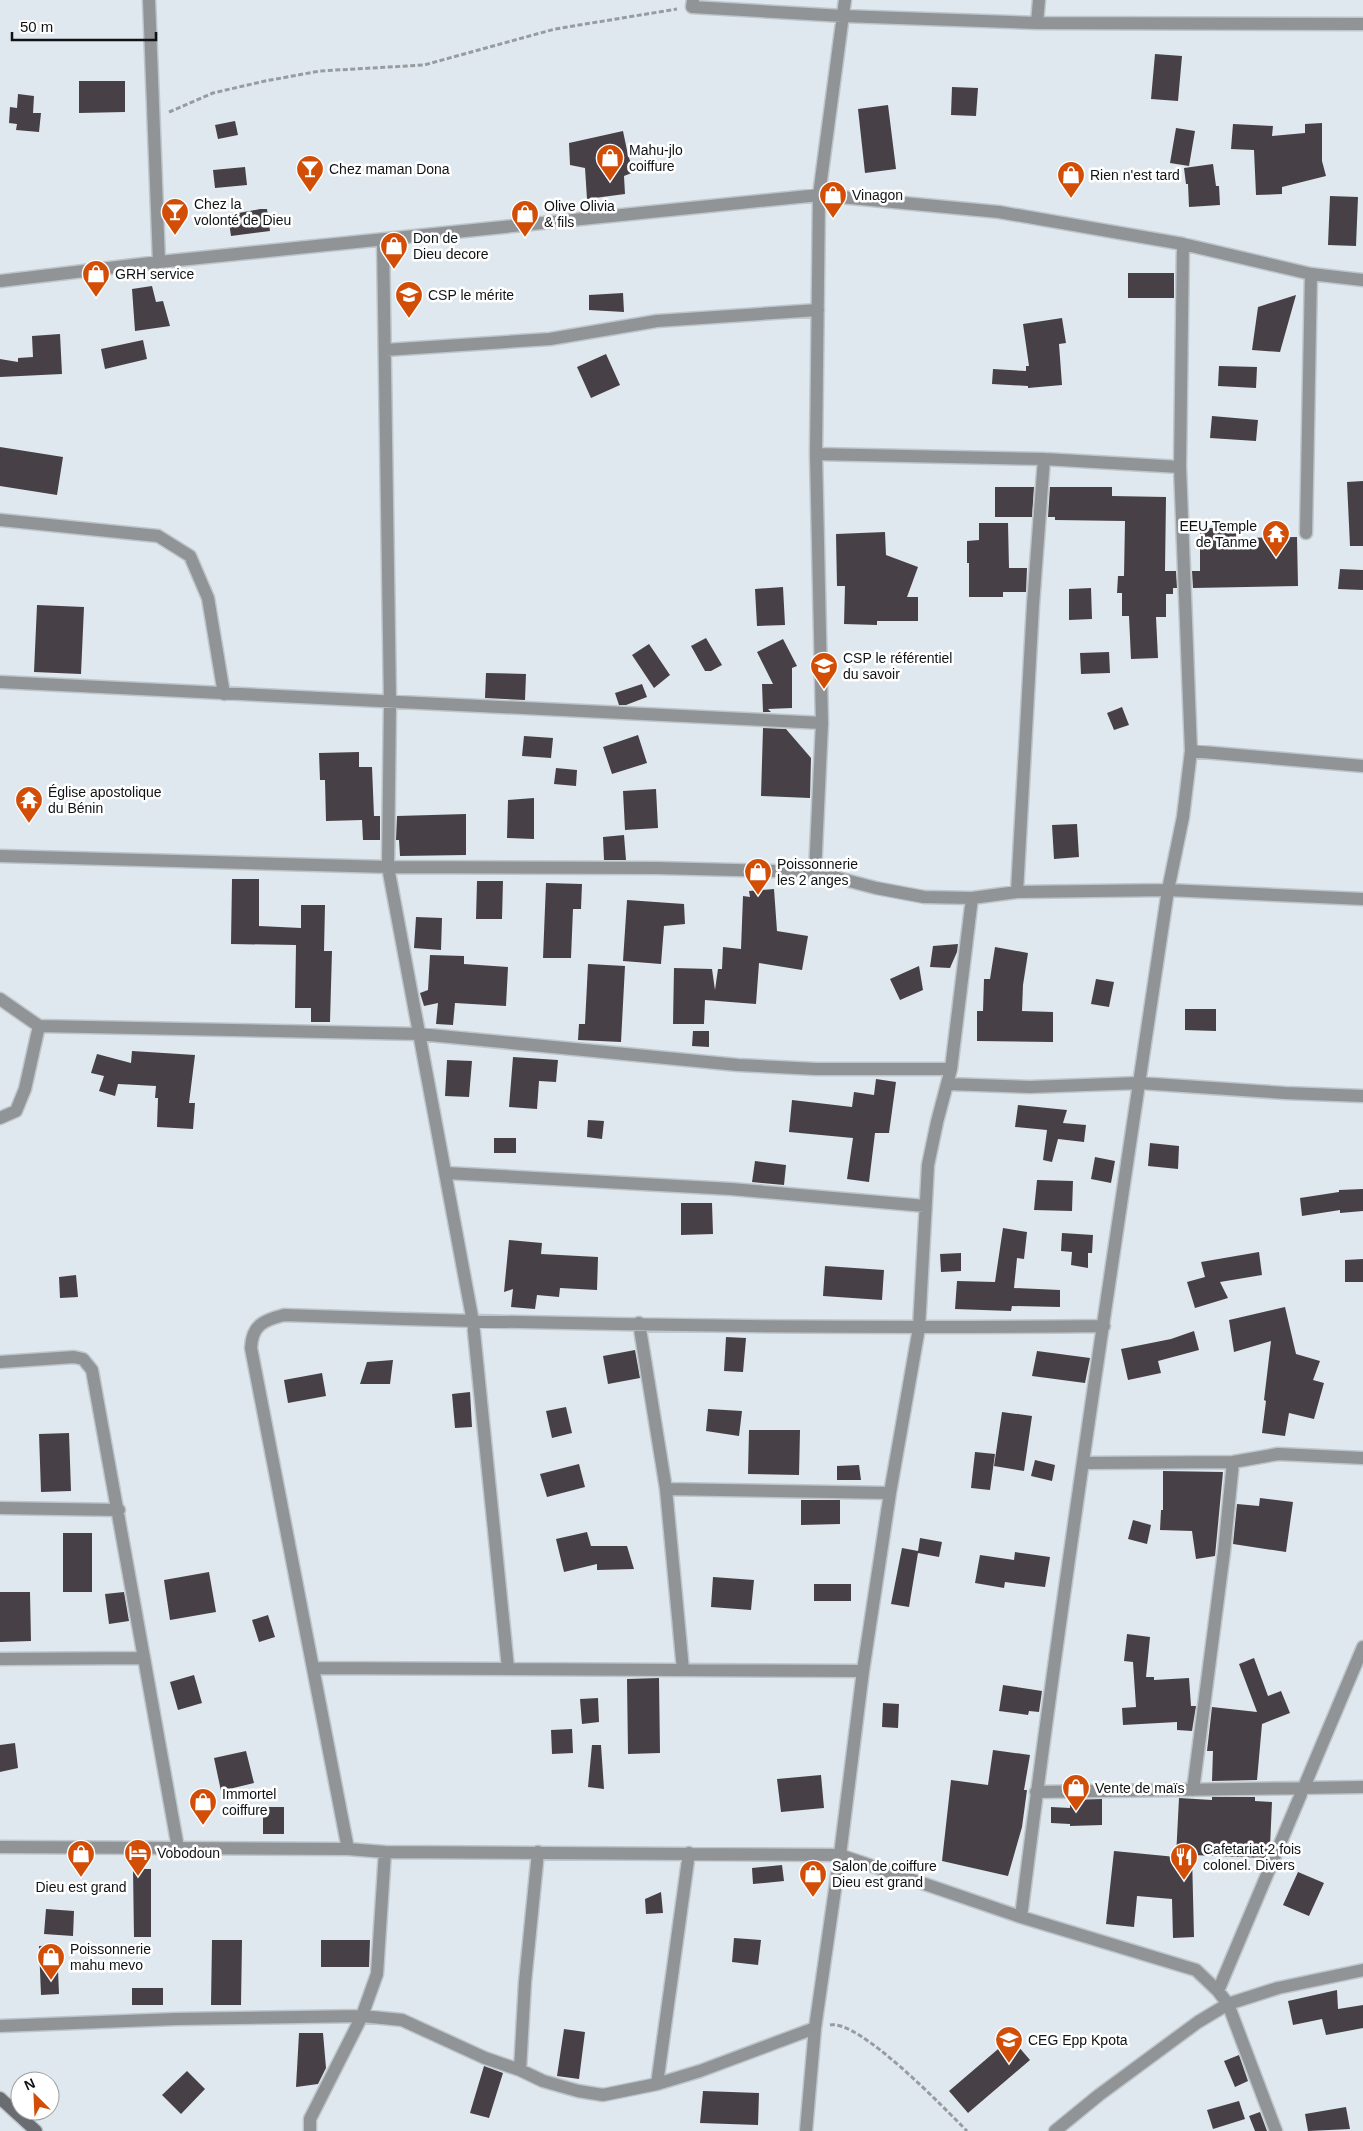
<svg xmlns="http://www.w3.org/2000/svg" width="1363" height="2131" font-family="Arial,sans-serif">
<style>
.building{fill:#474147}
.lines{fill:none;stroke-linecap:round;stroke-linejoin:round}
.minor-casing{stroke:#bec6cb;stroke-width:15}
.tertiary-casing{stroke:#bec6cb;stroke-width:15}
.secondary-casing{stroke:#bec6cb;stroke-width:15}
.path{stroke:#969da1;stroke-width:3;stroke-dasharray:5 2.5;stroke-linecap:butt}
.minor{stroke:#919497;stroke-width:12}
.tertiary{stroke:#919497;stroke-width:12}
.secondary{stroke:#696c71;stroke-width:12}
.labels{text-anchor:middle;dominant-baseline:central;stroke-width:5;stroke-linejoin:round;paint-order:stroke}
.poi-label{font-size:14px;fill:#101315;stroke:#fff;text-anchor:start}
</style>
<rect width="100%" height="100%" fill="#dfe8ee"/>
<path class="building" d="M1155,54L1182,56L1178,101L1151,99Z
M79,81H125V112L79,113Z
M952,87L978,88L976,116L951,115Z
M18,94L34,96L33,113H41L39,132L16,130L17,124L9,123L10,107L17,108Z
M888,105L896,169L865,173L858,109Z
M235,121L238,135L218,139L215,125Z
M1322,123V161L1326,176L1282,187V194L1256,195L1254,150L1231,149L1233,124L1273,126L1272,136L1305,133V124Z
M1176,128L1195,131L1189,166L1170,163Z
M623,131L628,155L634,172L624,176L625,194L587,199L585,168L570,165L569,143Z
M1213,164L1216,186H1219L1220,205L1189,207L1188,184H1186L1184,168Z
M245,167L247,185L215,188L213,170Z
M1330,196L1358,197L1356,246L1328,245Z
M260,209H267L270,231L231,236L228,215Z
M1128,273H1174V298H1128Z
M152,286L156,302L163,301L170,326L135,331L132,289Z
M623,293L624,312L589,310V295Z
M1296,295L1280,352L1252,350L1258,307Z
M1062,318L1066,343L1059,344L1062,385L1028,388V386L992,384L993,369L1026,371V366H1029L1023,324Z
M60,334L62,374L0,377V359L18,362V358L33,357L32,336Z
M143,340L147,359L105,369L101,349Z
M606,354L620,385L591,398L577,367Z
M1219,366L1257,367L1256,388L1218,386Z
M1212,416L1258,420L1256,441L1210,438Z
M0,447L63,457L57,495L0,486Z
M1363,481V546H1350L1347,482Z
M995,487H1034L1032,517H995Z
M1050,487H1112V496L1166,497L1165,571H1176L1177,588H1173V594H1166V617H1156L1158,658L1131,659L1129,616H1122V593H1117L1118,576H1124L1125,521L1055,520V517H1048Z
M979,523H1008L1009,568H1027L1026,592H1003V597H969V563H967V541L979,540Z
M1200,528H1236V538L1297,537L1298,586L1193,588L1192,571H1200Z
M885,532L886,555L918,567L907,597H918V621H877V625L844,624L845,586H837L836,534Z
M1340,569L1363,570V590L1338,589Z
M783,587L785,625L757,626L755,589Z
M1091,588L1092,619L1069,620V589Z
M37,605L84,607L81,674L34,672Z
M706,638L722,665L711,671H705L691,646Z
M783,639L797,666L792,668V708L768,709L771,712H763L762,684H773L757,652Z
M649,644L670,675L654,688L632,655Z
M1109,652L1110,673L1081,674L1080,653Z
M486,673L526,674L525,700L485,698Z
M642,684L647,697L626,705H619L615,693Z
M1122,707L1129,725L1114,730L1107,713Z
M763,728L786,729L811,758L810,798L761,796Z
M638,735L647,763L612,774L603,747Z
M524,736L553,738L551,758L522,756Z
M359,752V767H372L374,816H380V840H363L362,820L326,821L325,780H320L319,753Z
M556,768L577,770L576,786L554,784Z
M656,789L658,828L625,830L623,791Z
M534,798V839L507,838L508,800Z
M466,814V855L400,856L399,840H396L397,816Z
M1077,824L1079,857L1054,859L1052,825Z
M624,835L626,860H604L603,837Z
M232,879H259V926L301,928V905H325L324,951H332L330,1022H311V1008H295L296,945L231,944Z
M477,881H503L502,919H476Z
M546,883L582,884L581,909H573L571,958H543Z
M774,889L777,931L808,936L802,970L759,963L756,1004L705,1000L704,1024H673L674,968L712,969L715,990L718,969H722L723,947L741,949L743,896L750,897L749,891Z
M627,900L684,904L685,924L664,926L661,964L623,961Z
M416,917L442,918L441,950L414,948Z
M958,944L957,952L950,968L930,967L933,946Z
M995,947L1028,953L1023,985L1022,1011L1053,1012V1042L977,1041V1011H983L984,979H990Z
M430,955L464,956V964L508,967L506,1006L455,1003L453,1025L436,1024L438,1003L424,1006L420,993L428,990Z
M588,964L625,966L621,1042L578,1040L579,1024H585Z
M919,966L923,990L900,1000L890,979Z
M1096,979L1114,982L1109,1007L1091,1004Z
M1185,1009H1216V1031L1185,1030Z
M693,1031H709V1047L692,1046Z
M132,1051L195,1055L189,1103H195L193,1129L157,1127L158,1098H155L156,1086L118,1084L115,1096L99,1091L104,1076L91,1073L97,1054L131,1063Z
M513,1057L558,1060L556,1082L539,1081L537,1109L509,1107Z
M447,1060L472,1061L469,1097L445,1096Z
M876,1079L896,1082L889,1133H875L869,1182L847,1179L853,1138L789,1132L792,1100L852,1107L854,1092L874,1095Z
M1018,1105L1067,1110L1063,1123L1086,1125L1084,1142L1058,1139L1052,1162L1043,1160L1047,1130L1015,1127Z
M588,1120L604,1121L602,1139L587,1137Z
M494,1138H516V1153H494Z
M1150,1143L1179,1146L1178,1169L1148,1166Z
M1095,1157L1115,1161L1111,1183L1091,1179Z
M755,1161L786,1165L784,1185L752,1182Z
M1037,1180L1073,1181L1072,1211L1034,1210Z
M1363,1189V1211L1340,1213V1210L1302,1216L1300,1198L1339,1192V1190Z
M681,1203H712L713,1234L681,1235Z
M1003,1228L1027,1232L1024,1259L1017,1258L1014,1288L1060,1290V1307L1012,1306L1011,1311L955,1309L957,1281L995,1282Z
M1062,1233L1093,1235L1092,1253H1088V1268L1071,1265L1072,1252L1061,1251Z
M509,1240L542,1243L541,1254L598,1257L597,1290L560,1288L559,1297L537,1295L535,1309L511,1307L513,1289L504,1292Z
M1259,1252L1262,1275L1220,1282L1228,1298L1195,1308L1187,1282L1205,1277L1201,1262Z
M961,1253V1271L941,1272L940,1254Z
M1363,1259V1282H1345V1260Z
M825,1266L884,1270L882,1300L823,1296Z
M76,1275L78,1297L60,1298L59,1277Z
M1285,1307L1296,1354L1320,1361L1313,1380L1324,1383L1314,1419L1289,1413L1285,1436L1262,1433L1266,1401L1264,1400L1271,1341L1234,1352L1229,1320Z
M1194,1331L1199,1350L1158,1361L1161,1373L1128,1380L1121,1349L1171,1339Z
M726,1337L746,1338L743,1372L724,1371Z
M635,1350L640,1378L608,1384L603,1356Z
M1037,1351L1090,1358L1085,1383L1032,1376Z
M393,1360L390,1384H360L367,1362Z
M322,1373L326,1396L288,1403L284,1380Z
M470,1392L472,1427L455,1428L452,1394Z
M566,1407L572,1433L552,1438L546,1411Z
M708,1409L742,1411L739,1436L706,1431Z
M1002,1412L1032,1416L1024,1471L994,1466Z
M749,1430H800L799,1475L748,1474Z
M69,1433L71,1491L41,1492L39,1434Z
M975,1452L995,1454L990,1490L971,1488Z
M1035,1460L1055,1465L1052,1481L1031,1476Z
M579,1464L585,1487L547,1497L540,1474Z
M859,1465L861,1480H837V1466Z
M1163,1471L1223,1472L1215,1556L1196,1559L1192,1531L1160,1530L1161,1510H1163Z
M1260,1498L1293,1502L1286,1552L1233,1544L1237,1504L1259,1506Z
M801,1500H840V1524L801,1525Z
M1133,1520L1151,1525L1147,1544L1128,1539Z
M587,1532L591,1546H627L634,1569L597,1570V1564L564,1572L556,1539Z
M63,1533H92V1592H63Z
M920,1538L942,1542L939,1557L918,1553L909,1607L891,1604L902,1548L918,1551Z
M1015,1552L1050,1557L1045,1587L1005,1582L1004,1588L975,1583L980,1555L1014,1560Z
M209,1572L216,1612L170,1620L164,1580Z
M713,1577L754,1580L751,1610L711,1607Z
M814,1584H851V1601H814Z
M0,1592H30L31,1641L0,1642Z
M124,1592L129,1621L109,1624L105,1594Z
M268,1615L275,1637L259,1642L252,1620Z
M1127,1634L1150,1637L1146,1677H1154V1680L1189,1678L1191,1706H1196L1192,1731L1177,1730V1722L1123,1725L1122,1708L1136,1707L1133,1662L1124,1661Z
M1254,1658L1268,1696L1281,1691L1290,1713L1262,1724L1257,1780L1212,1781L1213,1751H1207L1212,1707L1257,1712L1239,1664Z
M194,1675L202,1703L178,1710L170,1682Z
M659,1678L660,1753L628,1754L627,1679Z
M1003,1685L1042,1691L1039,1712L1029,1711L1028,1715L999,1711Z
M598,1698L599,1722L582,1724L580,1699Z
M883,1703L899,1704L898,1728L882,1727Z
M572,1729L573,1753L552,1754L551,1730Z
M15,1743L18,1768L0,1772V1745Z
M592,1745H601L604,1789L588,1787Z
M993,1750L1030,1755L1024,1790H1027L1022,1827L1008,1876L942,1861L951,1780L988,1785Z
M246,1751L254,1783L221,1791L214,1758Z
M821,1775L824,1808L781,1812L777,1779Z
M1212,1797H1255V1801L1272,1802L1270,1847L1265,1858L1192,1855L1194,1937L1173,1938L1172,1899L1137,1896L1134,1927L1106,1924L1114,1851L1176,1857L1179,1798L1212,1800Z
M1102,1799V1825L1070,1826V1824L1051,1823V1807L1070,1808V1800Z
M263,1807H284V1834H263Z
M782,1865L784,1881L753,1884L752,1868Z
M133,1869H151V1937H134Z
M1298,1872L1324,1883L1309,1916L1283,1905Z
M661,1892L663,1913L646,1914L645,1899Z
M46,1909L74,1911L73,1936L44,1934Z
M734,1938L761,1940L758,1965L732,1962Z
M212,1940H242L241,2005H211Z
M321,1940H370L369,1967H321Z
M57,1945L59,1994L41,1995L39,1946Z
M132,1988H163V2005H132Z
M1337,1990L1338,2009L1363,2005V2028L1326,2035L1322,2019L1293,2025L1288,2001Z
M564,2029L585,2032L579,2079L557,2076Z
M299,2033H323L326,2068L318,2084L296,2087Z
M1011,2038L1030,2060L968,2113L949,2091Z
M1239,2055L1248,2081L1235,2087L1224,2061Z
M484,2066L503,2073L489,2118L470,2113Z
M187,2071L205,2089L181,2114L162,2095Z
M703,2091L759,2093L758,2125L700,2123Z
M1239,2101L1245,2119L1213,2129L1207,2110Z
M1346,2107L1350,2129L1308,2131L1305,2114Z
M1260,2112L1267,2131H1255L1249,2116Z"/>
<g class="lines">
<defs>
<path id="minor" d="M149,0L159,262
M693,0L692,7L843,16L1037,23L1363,24
M1037,23L1039,0
M383,240L390,702L388,867L473,1322L508,1668
M0,281L159,262L819,195L999,212L1183,244L1311,274L1363,280
M385,350L550,339L657,321L818,310
M816,454L1044,459L1180,467
M0,520L158,536L190,556L208,598L224,694
M1306,533L1311,274
M0,682L822,723
M1191,751L1363,766
M0,856L388,867L657,868L815,872L876,888L924,897L972,898L1017,892L1168,890L1363,899
M815,872L822,723L816,454L819,195L845,0
M1017,892L1033,605L1044,459
M0,999L39,1026L419,1034L738,1065L816,1069H951
M947,1084L1030,1087L1139,1083L1285,1093L1363,1096
M0,1118L16,1111L25,1089L39,1026
M446,1173L731,1189L925,1206
M639,1323L666,1489L683,1670
M0,1362L74,1357L83,1359L92,1370L144,1658
M1084,1463L1233,1462L1278,1454L1363,1458
M666,1489L890,1493
M0,1508L119,1510
M0,1659L144,1658L178,1848
M314,1668L863,1671
M1193,1790L1224,1552L1233,1462
M1036,1792L1363,1787
M0,1847L348,1849L385,1852L840,1855L1021,1917L1196,1970L1218,1991L1228,2004L1276,2131
M348,1849L251,1348C252,1325 264,1320 284,1315C557,1325 831,1329 1104,1326
M1021,1917C1064,1574 1117,1232 1168,890L1183,817L1191,751L1180,467L1183,244
M1218,1991L1363,1647
M1228,2004L1278,1988L1363,1970
M0,2026L176,2019L362,2016L402,2020L485,2058L520,2070L543,2081L578,2091L603,2095L657,2084L700,2071L815,2028
M520,2070L525,1982L538,1852
M657,2084L689,1853
M310,2131V2119L362,2016L377,1974L385,1852
M806,2131L815,2028L840,1855L863,1671L890,1493L919,1328L928,1165L937,1122L951,1069L972,898"/>
<path id="tertiary" d="M1055,2131L1099,2095L1198,2022L1228,2004"/>
<path id="secondary" d="M0,2098L36,2131"/>
</defs>
<use href="#minor" class="minor-casing"/>
<use href="#tertiary" class="tertiary-casing"/>
<use href="#secondary" class="secondary-casing"/>
<path class="path" d="M169,112L213,93L265,81L320,71L424,65L555,29L677,9
M830,2025C859,2019 945,2109 967,2131"/>
<use href="#minor" class="minor"/>
<use href="#tertiary" class="tertiary"/>
<use href="#secondary" class="secondary"/>
</g>
<defs>
<symbol id="shop-pin" viewBox="-11 -11 22 30"><path d="M0 17L-7.5 6A9.5 9.5 0 1 1 7.5 6Z" fill="#d24e07" stroke="#fff"/><path d="M-5-2.5h2.3a2.7 3.5 0 0 1 5.4 0H5L5.5 6h-11ZM-1.5-2.5h3a1.5 2.3 0 0 0-3 0Z" fill="#fff"/></symbol>
<symbol id="bar-pin" viewBox="-11 -11 22 30"><path d="M0 17L-7.5 6A9.5 9.5 0 1 1 7.5 6Z" fill="#d24e07" stroke="#fff"/><path d="M-6-5H6L.8 .8V4.5H3.5V6h-7V4.5H-.8V.8Z" fill="#fff"/></symbol>
<symbol id="school-pin" viewBox="-11 -11 22 30"><path d="M0 17L-7.5 6A9.5 9.5 0 1 1 7.5 6Z" fill="#d24e07" stroke="#fff"/><path d="M0-5L7-2L0 1L-7-2ZM-4 1L0 2.5L4 1V4Q0 6-4 4Z" fill="#fff"/></symbol>
<symbol id="temple-pin" viewBox="-11 -11 22 30"><path d="M0 17L-7.5 6A9.5 9.5 0 1 1 7.5 6Z" fill="#d24e07" stroke="#fff"/><path d="M0-6L5-2H3V0L6.5 2.5H4V6H1.5V3h-3V6H-4V2.5H-6.5L-3 0V-2H-5Z" fill="#fff"/></symbol>
<symbol id="hotel-pin" viewBox="-11 -11 22 30"><path d="M0 17L-7.5 6A9.5 9.5 0 1 1 7.5 6Z" fill="#d24e07" stroke="#fff"/><path d="M-6-4.5h1.5V1H6V5H4.5V3h-9V5H-6ZM-4 0a1.8 1.8 0 1 1 3.6 0ZM.5 0V-2.5h3Q6-2.5 6 0Z" fill="#fff"/></symbol>
<symbol id="restaurant-pin" viewBox="-11 -11 22 30"><path d="M0 17L-7.5 6A9.5 9.5 0 1 1 7.5 6Z" fill="#d24e07" stroke="#fff"/><path d="M-5-6h1v4h1v-4h1v4h1v-4h1v5L-1.5 .5V6h-2V.5L-5-1ZM5-6V6H3V1.5H1.5Q1.5-4 5-6Z" fill="#fff"/></symbol>
</defs>
<g fill-rule="evenodd">
<use href="#shop-pin" x="594" y="142" width="32" height="43"/>
<use href="#bar-pin" x="294" y="153" width="32" height="43"/>
<use href="#shop-pin" x="1055" y="159" width="32" height="43"/>
<use href="#shop-pin" x="817" y="179" width="32" height="43"/>
<use href="#bar-pin" x="159" y="196" width="32" height="43"/>
<use href="#shop-pin" x="509" y="198" width="32" height="43"/>
<use href="#shop-pin" x="378" y="230" width="32" height="43"/>
<use href="#shop-pin" x="80" y="258" width="32" height="43"/>
<use href="#school-pin" x="393" y="279" width="32" height="43"/>
<use href="#temple-pin" x="1260" y="518" width="32" height="43"/>
<use href="#school-pin" x="808" y="650" width="32" height="43"/>
<use href="#temple-pin" x="13" y="784" width="32" height="43"/>
<use href="#shop-pin" x="742" y="856" width="32" height="43"/>
<use href="#shop-pin" x="1060" y="1772" width="32" height="43"/>
<use href="#shop-pin" x="187" y="1786" width="32" height="43"/>
<use href="#hotel-pin" x="122" y="1837" width="32" height="43"/>
<use href="#shop-pin" x="65" y="1838" width="32" height="43"/>
<use href="#restaurant-pin" x="1168" y="1841" width="32" height="43"/>
<use href="#shop-pin" x="797" y="1858" width="32" height="43"/>
<use href="#shop-pin" x="35" y="1941" width="32" height="43"/>
<use href="#school-pin" x="993" y="2024" width="32" height="43"/>
</g>
<g class="labels">
<g class="poi-label">
<text x="629" y="150">Mahu-jlo<tspan x="629" dy="16">coiffure</tspan></text>
<text x="329" y="169">Chez maman Dona</text>
<text x="1090" y="175">Rien n'est tard</text>
<text x="852" y="195">Vinagon</text>
<text x="194" y="204">Chez la<tspan x="194" dy="16">volonté de Dieu</tspan></text>
<text x="544" y="206">Olive Olivia<tspan x="544" dy="16">&amp; fils</tspan></text>
<text x="413" y="238">Don de<tspan x="413" dy="16">Dieu decore</tspan></text>
<text x="115" y="274">GRH service</text>
<text x="428" y="295">CSP le mérite</text>
<text x="1257" y="526" text-anchor="end">EEU Temple<tspan x="1257" dy="16">de Tanme</tspan></text>
<text x="843" y="658">CSP le référentiel<tspan x="843" dy="16">du savoir</tspan></text>
<text x="48" y="792">Église apostolique<tspan x="48" dy="16">du Bénin</tspan></text>
<text x="777" y="864">Poissonnerie<tspan x="777" dy="16">les 2 anges</tspan></text>
<text x="1095" y="1788">Vente de maïs</text>
<text x="222" y="1794">Immortel<tspan x="222" dy="16">coiffure</tspan></text>
<text x="1203" y="1849">Cafetariat 2 fois<tspan x="1203" dy="16">colonel. Divers</tspan></text>
<text x="157" y="1853">Vobodoun</text>
<text x="832" y="1866">Salon de coiffure<tspan x="832" dy="16">Dieu est grand</tspan></text>
<text x="81" y="1887" text-anchor="middle">Dieu est grand</text>
<text x="70" y="1949">Poissonnerie<tspan x="70" dy="16">mahu mevo</tspan></text>
<text x="1028" y="2040">CEG Epp Kpota</text>
</g>
</g>
<g transform="translate(35 2096) rotate(336)"><circle r="24" fill="#ffffff" stroke="#9fa1a1"/>
<path d="M0-4L9 19L0 12L-9 19Z" fill="#d24e07"/>
<text y="-8" font-size="14" font-weight="bold" text-anchor="middle" fill="#101315">N</text>
</g>
<path d="M12 32v8h144v-8" fill="none" stroke="#101315" stroke-width="2.5"/>
<text x="20" y="32" font-size="15" fill="#101315" stroke="#ffffff" stroke-width="4" paint-order="stroke">50 m</text>
</svg>
